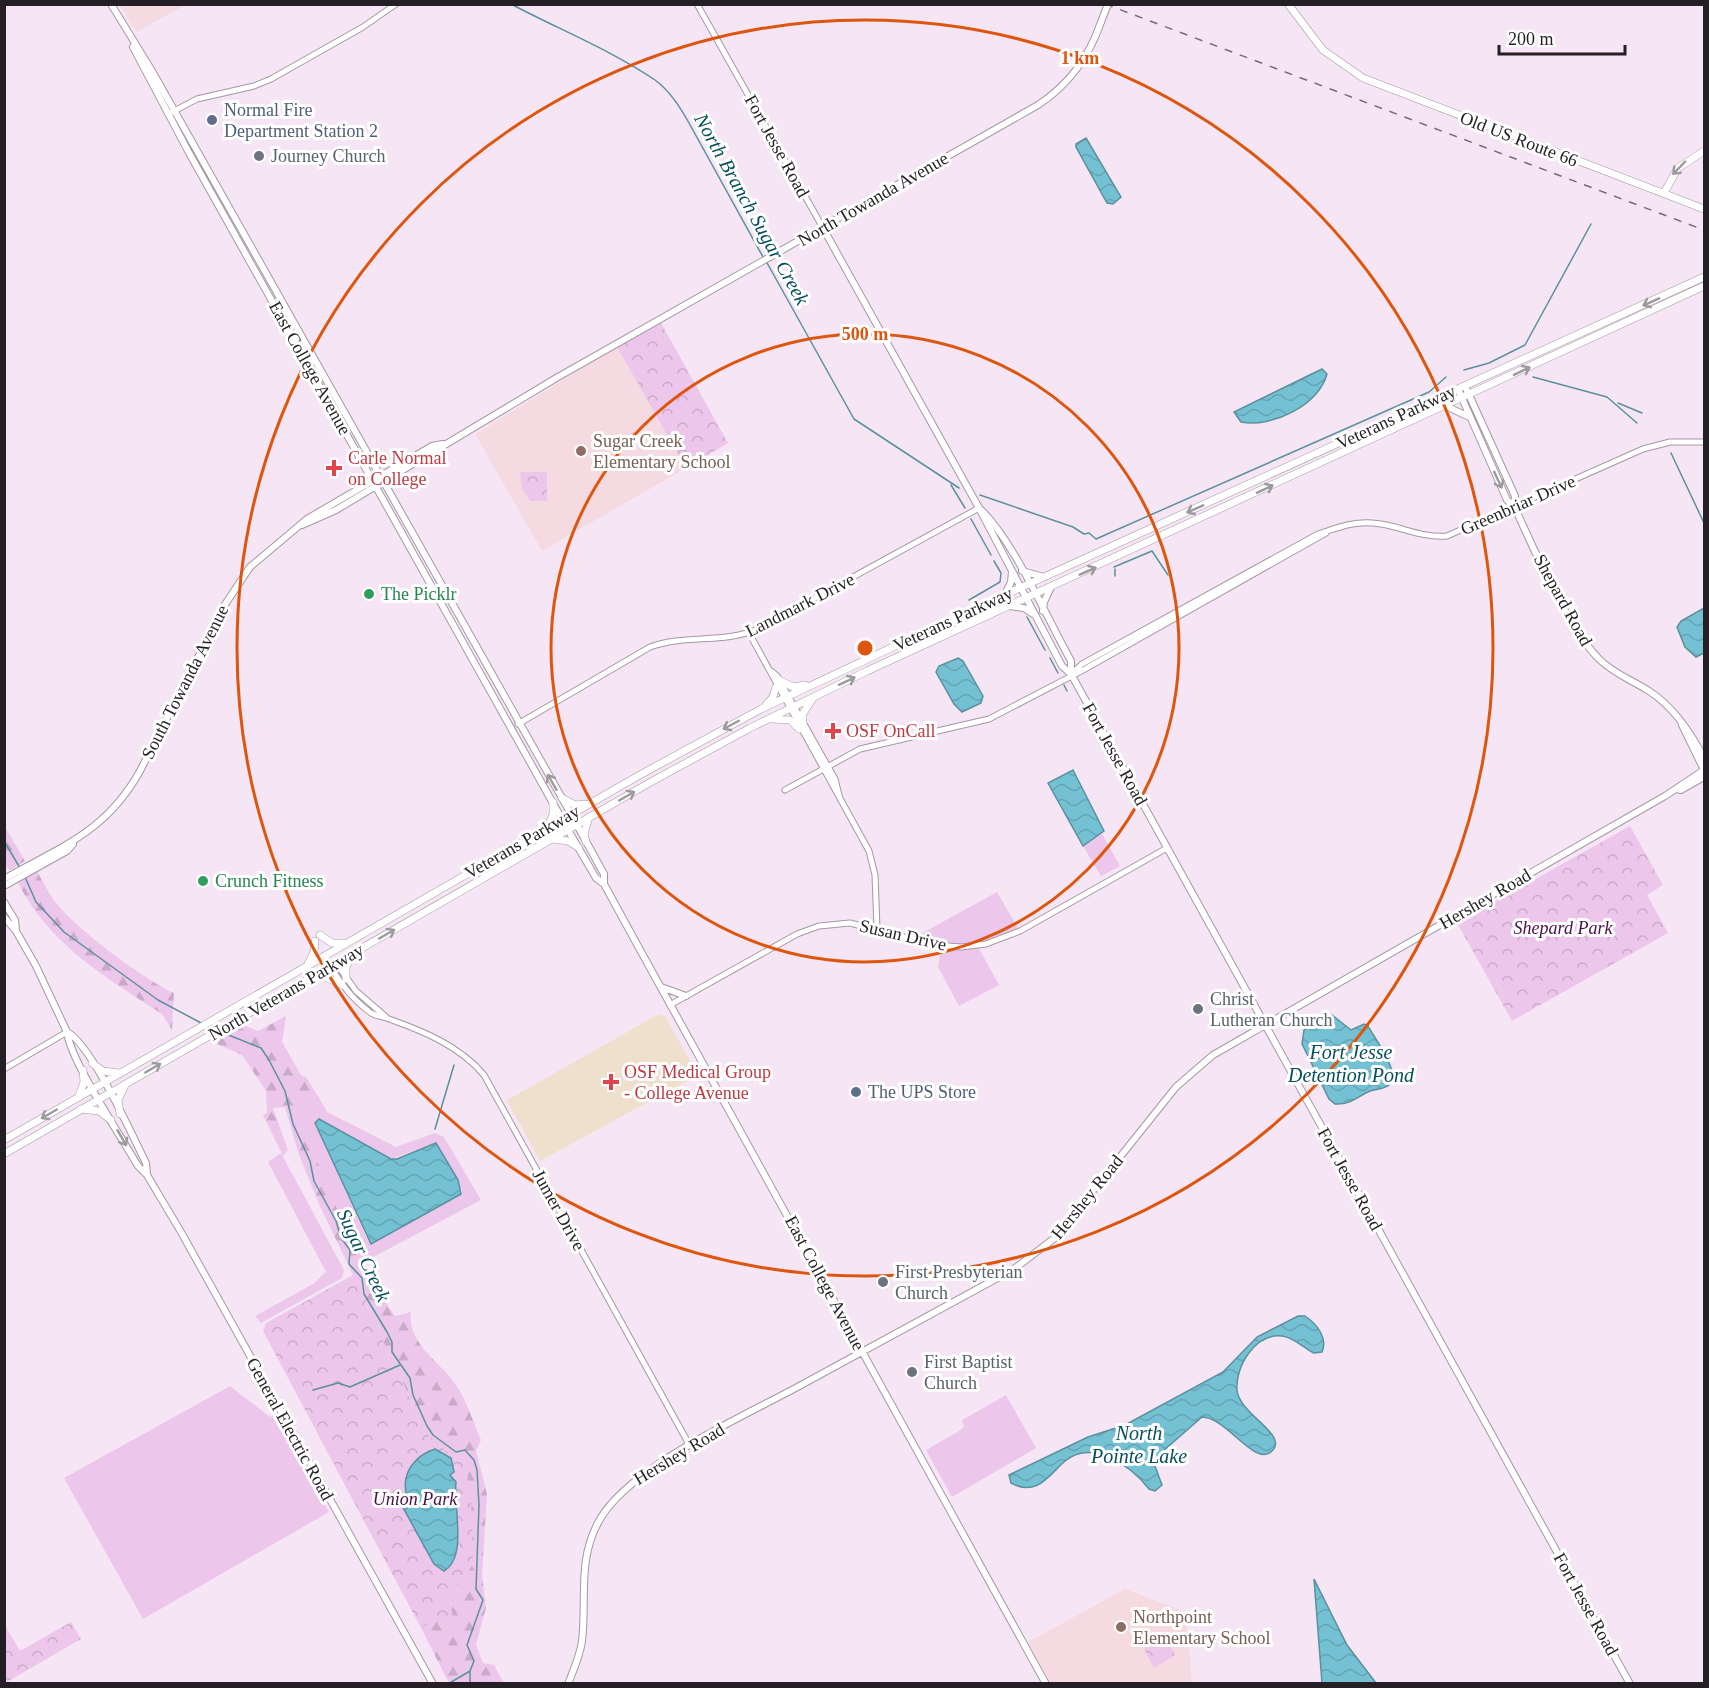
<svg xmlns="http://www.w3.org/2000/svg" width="1709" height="1688" font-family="'Times New Roman',serif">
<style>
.education{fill:#f5dbe1}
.medical{fill:#efe0cd}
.grass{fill:#ecc6eb;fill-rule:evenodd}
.forest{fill:url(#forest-firs)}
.park{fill:url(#park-crowns)}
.water{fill:url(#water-waves);stroke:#5b909e;stroke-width:1.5}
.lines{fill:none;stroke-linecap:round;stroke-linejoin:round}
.stream{stroke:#5b909e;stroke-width:1.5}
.tertiary-casing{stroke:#a697a5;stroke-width:7}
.secondary-casing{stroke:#a697a5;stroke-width:8}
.primary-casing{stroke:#a697a5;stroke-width:8}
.trunk-casing{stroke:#a697a5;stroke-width:8}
.tertiary{stroke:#fff;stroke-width:5}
.secondary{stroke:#fff;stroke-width:6}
.primary{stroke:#fff;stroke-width:7}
.trunk{stroke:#fff;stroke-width:7}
.rail{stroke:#756c75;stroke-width:1.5;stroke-dasharray:8 8;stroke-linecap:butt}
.secondary-bridge-casing{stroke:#a697a5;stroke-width:8;stroke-linecap:butt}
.secondary-bridge{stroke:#fff;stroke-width:6}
.oneway{stroke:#9c9a9c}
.ring{fill:none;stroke:#de560d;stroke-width:3}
.service-dot{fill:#5c6f8a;stroke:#fff;stroke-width:2}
.worship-dot{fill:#6b7280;stroke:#fff;stroke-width:2}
.education-dot{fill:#8d6e63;stroke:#fff;stroke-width:2}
.health-dot{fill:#e0444e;stroke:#fff;stroke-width:2}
.leisure-dot{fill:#2e9e5b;stroke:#fff;stroke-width:2}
.labels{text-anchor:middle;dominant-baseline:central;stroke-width:6;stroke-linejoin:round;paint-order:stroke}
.service-label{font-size:18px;fill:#4e5e75;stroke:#fff;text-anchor:start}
.street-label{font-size:18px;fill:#241f24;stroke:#fff}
.worship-label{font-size:18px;fill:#5b616d;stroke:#fff;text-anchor:start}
.education-label{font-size:18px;fill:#785e54;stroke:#fff;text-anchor:start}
.health-label{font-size:18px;fill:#be3a42;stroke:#fff;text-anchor:start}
.leisure-label{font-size:18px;fill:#27864d;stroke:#fff;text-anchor:start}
.park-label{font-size:18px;font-style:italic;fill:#481048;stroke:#fff}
.water-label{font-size:20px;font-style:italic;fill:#054e5b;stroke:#fff}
.centre{fill:#de560d;stroke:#fff;stroke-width:3}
.ring-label{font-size:18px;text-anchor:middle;font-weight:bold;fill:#de560d;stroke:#fff;stroke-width:6;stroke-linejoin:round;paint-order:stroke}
</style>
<defs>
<pattern id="forest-firs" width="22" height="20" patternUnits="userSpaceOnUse" patternTransform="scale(1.5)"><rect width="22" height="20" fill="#ecc6eb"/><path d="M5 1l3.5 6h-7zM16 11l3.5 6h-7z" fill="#caaac9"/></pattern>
<pattern id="park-crowns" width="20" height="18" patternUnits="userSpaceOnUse" patternTransform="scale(1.5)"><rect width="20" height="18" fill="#ecc6eb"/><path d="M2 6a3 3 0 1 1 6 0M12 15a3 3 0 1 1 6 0" fill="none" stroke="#caaac9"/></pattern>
<pattern id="water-waves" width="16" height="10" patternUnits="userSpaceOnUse" patternTransform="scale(1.5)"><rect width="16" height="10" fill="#73c1d3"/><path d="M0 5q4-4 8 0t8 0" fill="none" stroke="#63a5b5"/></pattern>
</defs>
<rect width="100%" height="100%" fill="#f6e6f5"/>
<path class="education" d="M120,5H186L136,32Z
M617,347L686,468L542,551L475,434Z
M1125,1589L1186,1612L1192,1683H1051L1028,1642Z"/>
<path class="medical" d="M659,1014L665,1016L698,1075L540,1161L507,1100Z"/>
<path class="grass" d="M1102,834L1120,866L1101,876L1083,846Z
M997,892L1018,928L998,938L976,943L999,985L959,1006L938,967L941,949L916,943L919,935Z
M318,1096L327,1112L396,1147L435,1133L444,1137L481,1200L360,1264L295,1108ZM320,1119L391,1159L436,1143L462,1191L368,1241L315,1123Z
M281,1153L344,1270L342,1278L261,1323L255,1316L313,1284L326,1272L268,1162Z
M230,1386L270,1417L274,1415L329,1512L143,1619L64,1478Z
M1006,1395L1036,1448L952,1497L926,1450L959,1431L964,1427L962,1420Z"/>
<path class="forest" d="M4,825L25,861L10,870L5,866Z
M37,871C42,880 47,890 53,899C73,927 143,979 174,993L172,1030L162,1014C104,976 51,946 18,883Z
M286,1016L282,1042L301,1075L306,1077L318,1096L295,1108L360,1264L395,1316L411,1312C407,1344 440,1361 456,1385C467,1401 473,1422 481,1440L476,1451L487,1494L482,1575L486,1608L476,1645L483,1663L494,1665L504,1683H449L421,1628L434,1620L439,1622L451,1607L459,1577L468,1572C471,1534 473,1500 465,1462L454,1458L423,1431L404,1385L389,1361L377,1318L368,1309L359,1282L353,1275L319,1204L298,1152L285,1107L273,1108L288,1150L283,1156L263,1115L267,1113L266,1091L242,1055L217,1044L219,1039L244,1025L258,1031Z"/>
<path class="park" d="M661,323L728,443L686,468L617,347Z
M520,472H547V501H530L522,488Z
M1630,826L1663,885L1647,895L1668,933L1512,1021L1457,923Z
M353,1275L359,1282L368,1309L377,1318L389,1361L404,1385L423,1431L454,1458L465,1462L471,1491L473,1564L468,1572L459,1577L451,1607L453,1617L443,1624L434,1620L421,1628L263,1331L266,1323Z
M71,1622L81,1639L5,1683V1625L20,1651Z
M1167,1640L1175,1655L1154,1668L1144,1649L1154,1642L1159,1644Z"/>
<path class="water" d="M1086,138L1121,197L1113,204L1107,203L1076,147V144Z
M1322,369L1327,374C1319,405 1272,428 1241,422L1234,412Z
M1704,608V653L1696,657L1685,647L1677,627L1681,621Z
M958,658L963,661L983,696L981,703L962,712L954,704L936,672L939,666Z
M1073,770L1104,831L1083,846L1048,783Z
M1332,1015L1351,1030L1364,1024L1368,1026C1374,1037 1398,1070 1392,1082C1387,1089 1377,1089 1370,1091C1356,1097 1351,1105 1335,1104L1329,1099L1302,1044L1304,1030Z
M319,1119L391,1159H397L436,1143L458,1180L461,1194L371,1244L315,1123Z
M1298,1316H1305C1317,1324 1328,1338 1322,1352L1314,1353C1304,1348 1293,1337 1282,1336C1255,1333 1235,1367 1237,1390C1239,1415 1291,1435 1271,1452C1254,1466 1226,1417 1202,1417L1162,1452L1155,1466L1162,1485L1155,1491L1149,1489C1132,1467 1093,1438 1065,1461C1048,1476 1037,1497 1011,1483L1009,1475L1088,1437L1125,1425L1223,1372L1257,1337Z
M435,1449L451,1458L454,1472L450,1475L456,1482C453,1507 468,1557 444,1571L434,1564L400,1502L406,1492C402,1472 416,1455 435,1449Z
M1314,1579L1347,1645L1376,1683H1322Z"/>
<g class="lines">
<path class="stream" d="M511,4C558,29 611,50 655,80C670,91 680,107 689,123L763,257
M766,261L854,419L959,488
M1464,370L1489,363L1525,345L1591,224
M1533,377L1607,397L1637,423
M1618,403L1642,413
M1671,453L1704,523
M951,485L965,508
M980,495L1073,527L1084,534L1089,533L1096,539L1429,392L1446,377
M971,519L991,555
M1114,567L1152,551L1168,575
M1115,569V576
M969,600L1000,582L1001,573L994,561
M1027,617L1045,650
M1050,658L1058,673
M1064,685L1067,691
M4,841L20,868
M25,877L36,902L64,932L158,1000L203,1024
M221,1032L261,1048L269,1060L285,1091L293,1124L310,1161L314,1181L336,1221L341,1238L350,1250L349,1264L362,1278L364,1294L387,1332L392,1342V1352L410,1378L413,1395L427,1426L433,1435L456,1452L465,1450L474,1460L477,1470L479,1505L476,1589L483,1600L467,1645L474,1661L470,1671V1684
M435,1129L454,1065
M313,1390L338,1383L350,1387L400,1365
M448,1684L470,1671"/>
<defs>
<path id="tertiary" d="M697,4L823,228
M172,112L197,99L254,86L271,79L363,27L396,4
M749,633L869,851L875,875L877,929
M771,671L777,676L835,779L840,799
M1071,674L1082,664L1318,534C1337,528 1353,521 1373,523C1400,525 1418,538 1447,536L1643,449L1670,442H1704
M518,724L650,647C685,634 723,644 758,629L979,508
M785,790L860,749L989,719L1085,669L1326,533
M324,956C337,978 350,998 371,1013C378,1017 382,1016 389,1019C423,1031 460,1046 484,1075L690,1446
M336,963L356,991L386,1017
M670,1005L797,934L819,926L850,923L935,945L961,947L986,944L1020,931L1167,848
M4,1069L67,1032"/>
<path id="secondary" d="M111,4L152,71L571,814L604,874V884L639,948L1046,1684
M133,47L188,151L568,830L596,878L604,884
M823,228L979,508L1062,666L1071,674L1630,1684
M1465,386L1515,496L1514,506
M1458,389L1507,500L1514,506C1534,549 1567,627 1599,659C1614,674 1632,680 1649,691C1674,707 1691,733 1704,758
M1446,406L1469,417
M981,510C1013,540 1048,620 1071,661V674
M302,525L336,510L558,377L1038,105C1070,84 1089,57 1101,22
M1022,571L1044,577
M1004,596L1011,582L1012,572
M1009,606L1024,608L1033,614
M1043,611L1044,602L1051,587
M1682,725L1704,770
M1676,789L1681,790L1704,777
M4,879C62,846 106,832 140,771L224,606L250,567L307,519L432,446L443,444
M4,886L67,851L73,844
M4,902L15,920L16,930
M4,917L16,931L36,966L67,1032C70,1060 122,1138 138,1166L147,1175L181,1232L433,1684
M661,987L686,996
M67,1032C91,1044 132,1135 146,1163L147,1174
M568,1684C574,1669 580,1656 582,1641C587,1599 577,1560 599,1521C629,1466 747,1415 803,1384C874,1346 944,1307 1014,1269L1056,1237L1176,1087L1213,1055L1665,796L1704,770"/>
<path id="primary" d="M1288,4L1323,50L1363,78L1704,209"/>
<path id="trunk" d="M1664,193L1678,168L1704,151
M779,680L793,687L805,685
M766,705L773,697L776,687
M772,719L790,720L799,729
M803,722L802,715L813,698
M562,798L575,805L585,804
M547,828L553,815V802
M553,839L568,841L578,847
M586,842L584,834L589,817
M320,935L332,943H344
M308,964L314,952L315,941
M311,977H326L342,985
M346,979V967L353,953
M92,1063L103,1071L119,1073
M79,1096L84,1082L83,1070
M81,1109L99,1111L111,1120
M120,1114L118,1100L125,1085
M4,1140L638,776L761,709L989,602L1704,277
M4,1154L649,783L750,728L867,671L1704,286"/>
</defs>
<use href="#tertiary" class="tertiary-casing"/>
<use href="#secondary" class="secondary-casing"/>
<use href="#primary" class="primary-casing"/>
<use href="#trunk" class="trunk-casing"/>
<use href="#tertiary" class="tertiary"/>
<use href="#secondary" class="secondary"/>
<use href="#primary" class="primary"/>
<use href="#trunk" class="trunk"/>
<path class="rail" d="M1105,4L1704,230"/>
<defs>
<path id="secondary-bridge" d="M1101,22L1108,4"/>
</defs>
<use href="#secondary-bridge" class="secondary-bridge-casing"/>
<use href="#secondary-bridge" class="secondary-bridge"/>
</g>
<defs><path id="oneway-shaft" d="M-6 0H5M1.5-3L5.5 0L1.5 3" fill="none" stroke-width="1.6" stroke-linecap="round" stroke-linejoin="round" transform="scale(1.5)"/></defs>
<g class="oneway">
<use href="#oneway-shaft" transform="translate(1679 168) rotate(134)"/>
<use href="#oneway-shaft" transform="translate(1651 302) rotate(156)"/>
<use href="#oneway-shaft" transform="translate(1522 371) rotate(-25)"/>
<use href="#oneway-shaft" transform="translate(1498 480) rotate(65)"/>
<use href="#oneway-shaft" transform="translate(1265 489) rotate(-25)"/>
<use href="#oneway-shaft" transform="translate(1195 509) rotate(156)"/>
<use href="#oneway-shaft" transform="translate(1088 571) rotate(-24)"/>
<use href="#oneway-shaft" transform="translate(847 681) rotate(-25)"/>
<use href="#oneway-shaft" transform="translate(731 725) rotate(152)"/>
<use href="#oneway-shaft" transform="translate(552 782) rotate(-120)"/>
<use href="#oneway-shaft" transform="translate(627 796) rotate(-30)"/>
<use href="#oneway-shaft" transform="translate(387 934) rotate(-30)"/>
<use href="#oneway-shaft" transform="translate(153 1068) rotate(-30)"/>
<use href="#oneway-shaft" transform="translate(49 1114) rotate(150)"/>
<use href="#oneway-shaft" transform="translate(122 1138) rotate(60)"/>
</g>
<g class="ring">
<circle cx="865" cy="648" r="314"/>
<circle cx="865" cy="648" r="628"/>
</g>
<g class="service-dot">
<circle cx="212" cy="120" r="6"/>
<circle cx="856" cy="1092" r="6"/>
</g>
<g class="worship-dot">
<circle cx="259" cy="156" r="6"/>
<circle cx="1198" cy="1009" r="6"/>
<circle cx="883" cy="1282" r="6"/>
<circle cx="912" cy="1372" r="6"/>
</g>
<g class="education-dot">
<circle cx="581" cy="451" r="6"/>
<circle cx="1121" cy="1627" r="6"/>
</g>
<g class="health-dot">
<path d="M331 459h6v6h6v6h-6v6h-6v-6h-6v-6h6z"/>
<path d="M830 722h6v6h6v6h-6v6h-6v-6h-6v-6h6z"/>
<path d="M608 1073h6v6h6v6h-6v6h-6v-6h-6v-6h6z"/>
</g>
<g class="leisure-dot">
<circle cx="369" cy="594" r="6"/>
<circle cx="203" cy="881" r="6"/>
</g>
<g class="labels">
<g class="service-label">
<text x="224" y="110">Normal Fire<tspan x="224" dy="21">Department Station 2</tspan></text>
<text x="868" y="1092">The UPS Store</text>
</g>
<g class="street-label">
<text transform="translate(1519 139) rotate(21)">Old US Route 66</text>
<text transform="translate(777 146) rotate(61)">Fort Jesse Road</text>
<text transform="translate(873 199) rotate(-30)">North Towanda Avenue</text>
<text transform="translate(310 368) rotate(61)">East College Avenue</text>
<text transform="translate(1396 417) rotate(-25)">Veterans Parkway</text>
<text transform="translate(1518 505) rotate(-24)">Greenbriar Drive</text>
<text transform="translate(1563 600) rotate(61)">Shepard Road</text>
<text transform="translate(800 605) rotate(-27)">Landmark Drive</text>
<text transform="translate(953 619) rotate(-25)">Veterans Parkway</text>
<text transform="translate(185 682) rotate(-63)">South Towanda Avenue</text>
<text transform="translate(1115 754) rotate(61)">Fort Jesse Road</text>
<text transform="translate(522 842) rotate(-30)">Veterans Parkway</text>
<text transform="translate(1485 899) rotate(-30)">Hershey Road</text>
<text transform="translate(903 935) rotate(13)">Susan Drive</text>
<text transform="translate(286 992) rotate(-30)">North Veterans Parkway</text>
<text transform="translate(1350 1179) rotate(61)">Fort Jesse Road</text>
<text transform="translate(1087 1197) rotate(-51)">Hershey Road</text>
<text transform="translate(559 1210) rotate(61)">Jumer Drive</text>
<text transform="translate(825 1283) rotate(62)">East College Avenue</text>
<text transform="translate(290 1429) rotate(61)">General Electric Road</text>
<text transform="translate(679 1454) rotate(-31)">Hershey Road</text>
<text transform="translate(1586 1604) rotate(61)">Fort Jesse Road</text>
</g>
<g class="worship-label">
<text x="271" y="156">Journey Church</text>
<text x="1210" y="999">Christ<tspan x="1210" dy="21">Lutheran Church</tspan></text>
<text x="895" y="1272">First Presbyterian<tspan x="895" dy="21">Church</tspan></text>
<text x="924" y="1362">First Baptist<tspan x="924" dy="21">Church</tspan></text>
</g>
<g class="education-label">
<text x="593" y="441">Sugar Creek<tspan x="593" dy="21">Elementary School</tspan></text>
<text x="1133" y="1617">Northpoint<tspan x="1133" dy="21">Elementary School</tspan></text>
</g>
<g class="health-label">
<text x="348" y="458">Carle Normal<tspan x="348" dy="21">on College</tspan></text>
<text x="846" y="731">OSF OnCall</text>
<text x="624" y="1072">OSF Medical Group<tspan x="624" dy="21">- College Avenue</tspan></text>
</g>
<g class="leisure-label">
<text x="381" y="594">The Picklr</text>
<text x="215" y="881">Crunch Fitness</text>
</g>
<g class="park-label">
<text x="1563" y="928">Shepard Park</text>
<text x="415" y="1499">Union Park</text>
</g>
<g class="water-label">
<text transform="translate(752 209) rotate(61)">North Branch Sugar Creek</text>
<text x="1351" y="1052">Fort Jesse<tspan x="1351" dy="23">Detention Pond</tspan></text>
<text transform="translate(364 1255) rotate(65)">Sugar Creek</text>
<text x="1139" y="1433">North<tspan x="1139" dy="23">Pointe Lake</tspan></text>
</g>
</g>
<circle cx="865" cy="648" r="9" class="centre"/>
<g class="ring-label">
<text x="1080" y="64">1 km</text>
<text x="865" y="340">500 m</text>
</g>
<rect width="1709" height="1688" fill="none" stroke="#241f24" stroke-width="12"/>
<path d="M1499 45v9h126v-9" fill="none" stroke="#241f24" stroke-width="3"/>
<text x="1508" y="45" font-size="18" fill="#241f24" stroke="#ffffff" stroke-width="4.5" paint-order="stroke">200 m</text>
</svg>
